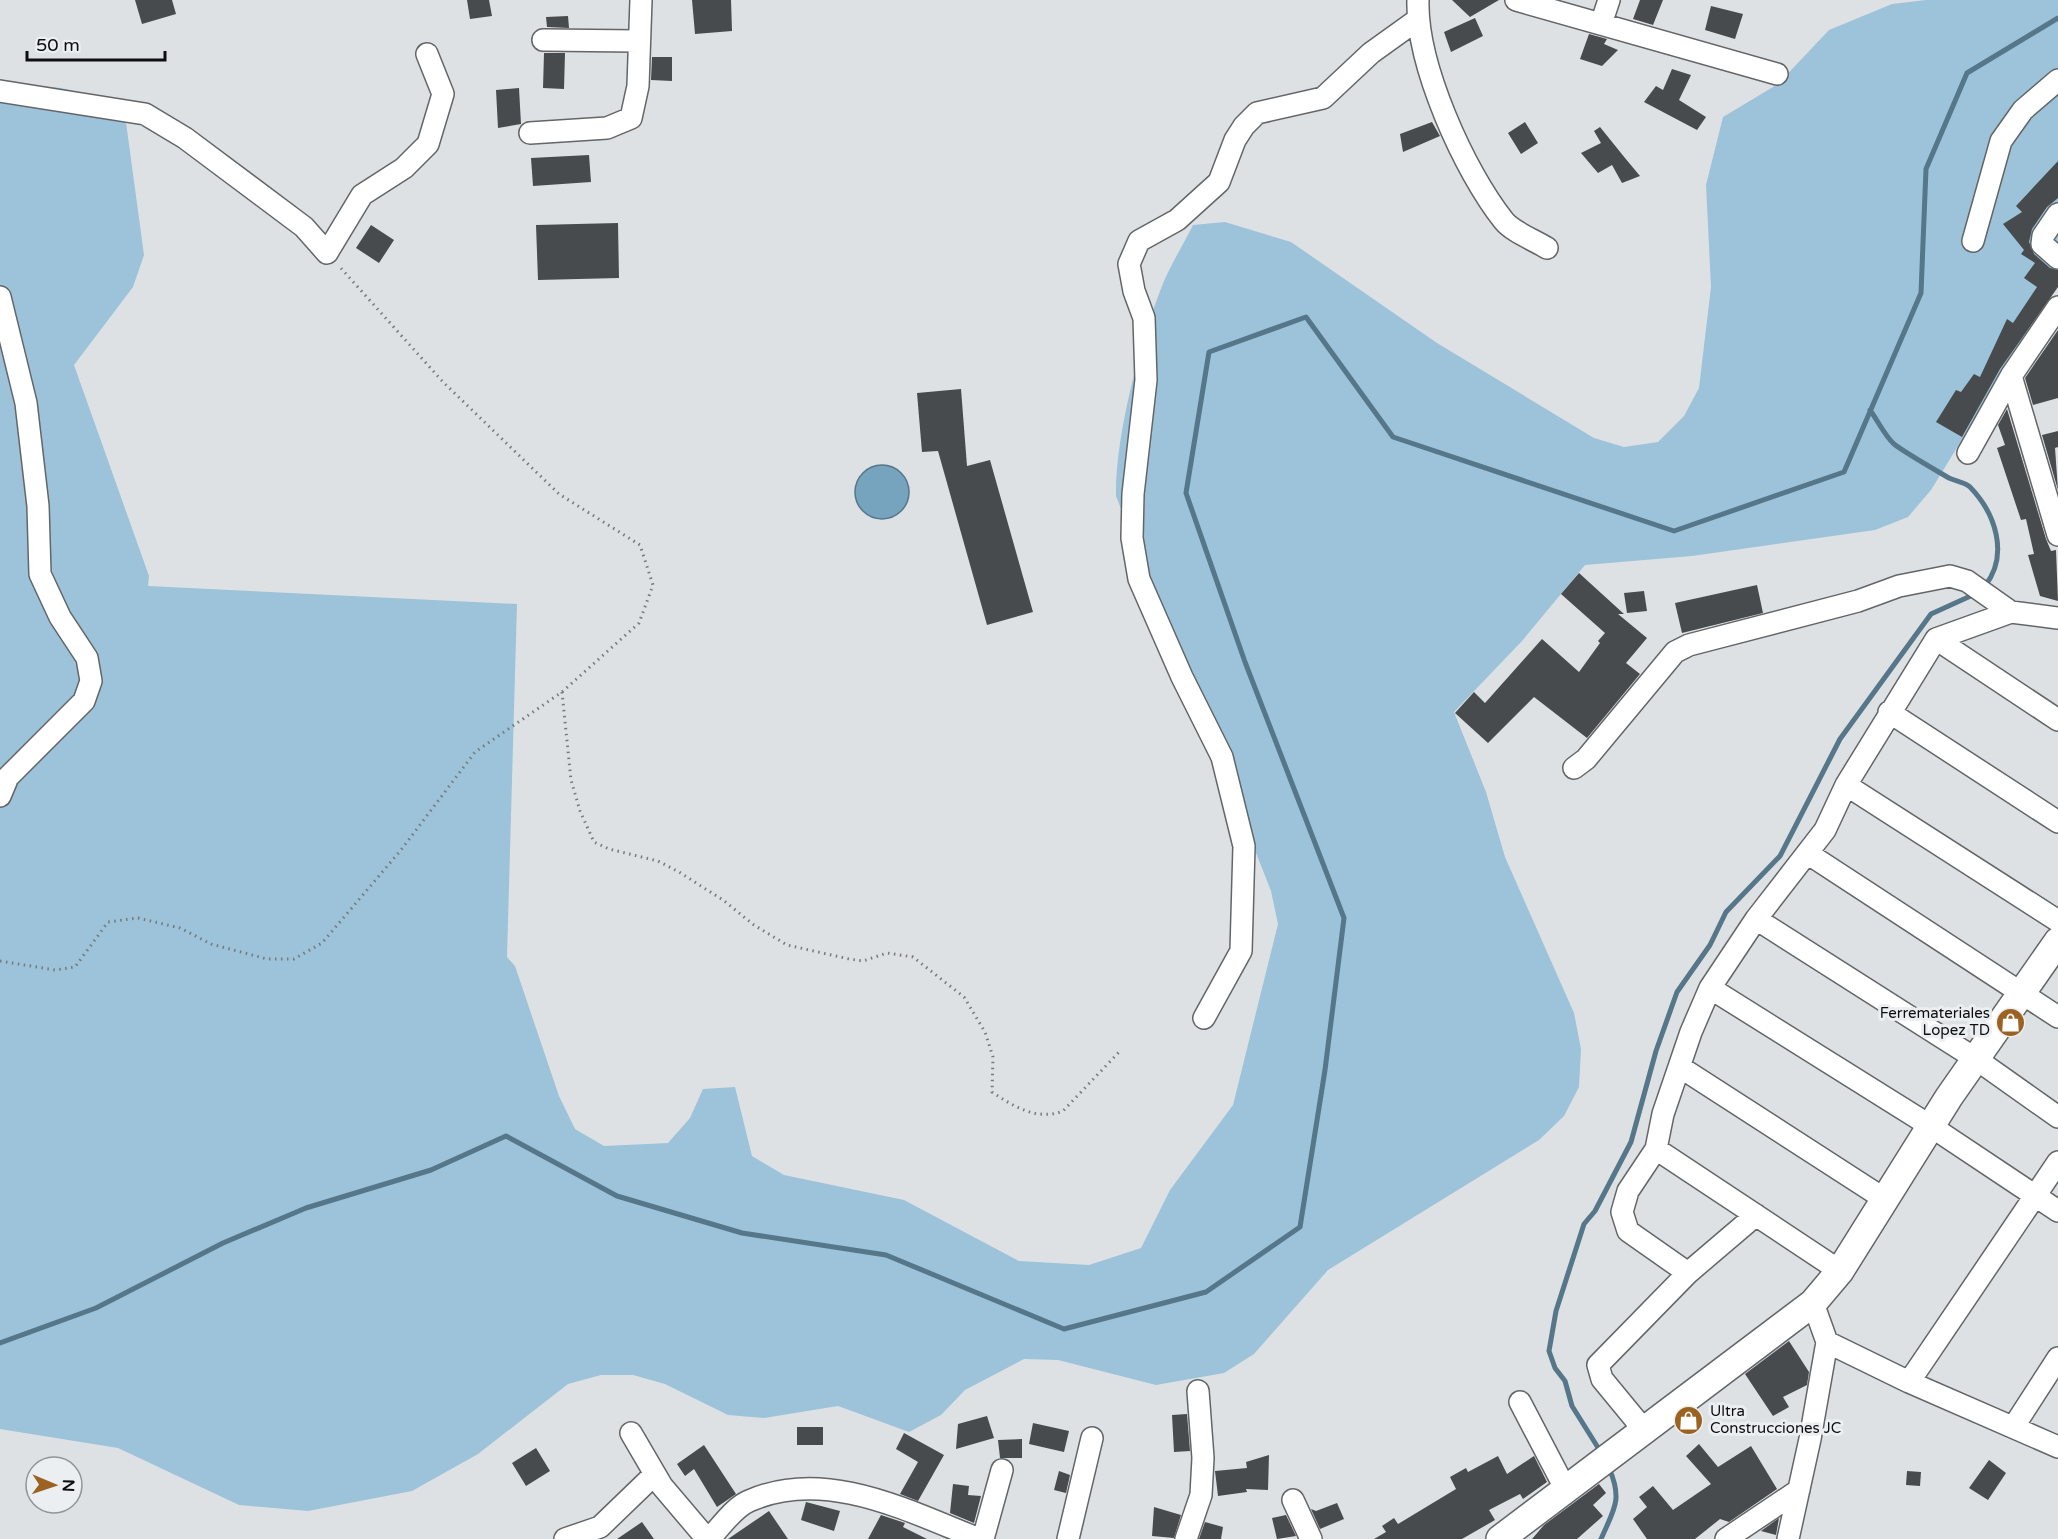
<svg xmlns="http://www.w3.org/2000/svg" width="2058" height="1539" font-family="'Varela Round',sans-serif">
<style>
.green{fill:#9cc3d9}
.water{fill:#76a3bd;stroke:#567689;stroke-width:1.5}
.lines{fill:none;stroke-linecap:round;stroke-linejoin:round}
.stream{stroke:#567689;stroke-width:5}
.building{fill:#484b4d}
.minor-casing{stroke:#636668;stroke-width:24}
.major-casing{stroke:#636668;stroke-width:30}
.path{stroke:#77797b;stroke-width:3;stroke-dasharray:1.5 4.5;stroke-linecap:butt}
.minor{stroke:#fff;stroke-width:21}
.major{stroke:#fff;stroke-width:27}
.labels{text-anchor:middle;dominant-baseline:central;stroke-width:6;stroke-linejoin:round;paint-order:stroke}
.poi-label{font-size:15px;fill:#0d0e0f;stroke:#ebeff1;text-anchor:end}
</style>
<rect width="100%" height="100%" fill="#dee1e4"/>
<path class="green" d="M1926,0H2058V283L1931,490L1908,517L1875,530L1692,556L1585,565L1522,641L1454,712L1486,792L1505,857L1574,1013L1581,1049L1579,1087L1564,1116L1539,1140L1328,1270L1254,1354L1224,1373L1156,1385L1058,1360L1024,1359L965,1390L941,1415L909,1432L838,1406L764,1418L728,1415L665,1384L633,1375H601L568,1384L478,1454L412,1491L308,1511L239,1505L118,1448L0,1429V87C54,84 78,86 125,115L144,255L133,287L74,365L149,576L148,586L517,604L507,957L515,966L559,1096L575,1129L604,1146L668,1143L690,1118L703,1089L735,1087L752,1156L784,1175L904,1200L1019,1261L1089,1265L1141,1248L1170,1190L1233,1105L1278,924L1271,891L1116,496C1115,437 1140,342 1162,286C1170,266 1183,245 1193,225L1225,222L1291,242L1437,343L1594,438L1624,447L1658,442L1684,416L1699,388L1711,287L1706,185L1723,117L1778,84L1829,30L1892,4Z"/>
<path class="water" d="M855 492a27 27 0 1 1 54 0a27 27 0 1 1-54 0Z"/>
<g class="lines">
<path class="stream" d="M1870,410C1878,421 1885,436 1894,444C1904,452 1937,471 1949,478C1955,481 1965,482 1970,487C1996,514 2009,555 1985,586
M0,1343L96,1308L223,1243L306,1208L431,1170L506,1136L617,1196L742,1233L886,1255L1064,1329L1206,1292L1300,1227L1325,1070L1344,918L1245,662L1186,493L1209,352L1306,317L1393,437L1674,531L1844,472L1921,293L1926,169L1967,73L2058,18
M1602,1454L1572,1406L1565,1381L1555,1368L1549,1351L1556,1311L1584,1224L1595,1211L1631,1142L1656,1051L1677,992L1710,945L1726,912L1780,856L1840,739L1931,614L1975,594
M1601,1539C1614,1509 1623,1500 1609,1468"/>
</g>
<path class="building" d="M135,0H172L176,14L142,24Z
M467,0H489L492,16L470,19Z
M692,0H731L732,31L695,34Z
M1452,0H1499L1470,17Z
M1640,0H1663L1653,25L1633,19Z
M1711,6L1743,14L1735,39L1705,30Z
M568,16L569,28L547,27L546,17Z
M1475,18L1483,36L1451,52L1444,32Z
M1589,34L1607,39L1604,44L1618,50L1602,66L1580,59Z
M544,53H565L564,89L543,88Z
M652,57H672V81L651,80Z
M1672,69L1691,75L1679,100L1706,117L1697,130L1644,102L1656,86L1663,90Z
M519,88L521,124L498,128L496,90Z
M1432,122L1440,136L1403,152L1400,134Z
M1525,122L1538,143L1521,154L1508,133Z
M1600,127L1625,158L1640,176L1622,183L1612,165L1598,173L1581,153L1601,143L1594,131Z
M589,155L591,182L533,186L531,158Z
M2058,161V198L2047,207L2032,229L2029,242L2034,254L2050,268L2058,270V287L2000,369L1962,437L1936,422L1956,390L1961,392L1974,374L1980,377L2007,319L2013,323L2037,287L2024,278L2035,263L2021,254L2024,250L2003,224L2022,212L2016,206Z
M618,223L619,278L538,280L536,225Z
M371,225L394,240L379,263L356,248Z
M2058,330V398L2033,405L2025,378Z
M961,389L967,466L990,460L1033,612L987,625L938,451L922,452L917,393Z
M2007,409L2046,539L2051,551L2056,550L2058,601L2040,596L2028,555L2034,554L2026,519L2021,520L1997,448L2005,445L1998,425Z
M2058,431V447L2055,448L2058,490L2042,435Z
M1579,573L1624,614H1618L1647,638L1626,663L1640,674L1587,738L1534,697L1488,743L1455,713L1474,692L1485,703L1542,639L1579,672L1600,643L1598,641L1605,633L1561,594Z
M1757,585L1763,613L1682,633L1675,603Z
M1644,591L1647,611L1627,613L1624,593Z
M1789,1341L1809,1372L1807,1385L1783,1397L1789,1407L1773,1416L1745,1374Z
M1187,1414L1190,1451L1174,1452L1172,1415Z
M987,1416L994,1438L956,1449L958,1424Z
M1033,1423L1069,1431L1064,1452L1029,1444Z
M797,1427H823V1445H797Z
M904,1433L944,1455L918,1501L900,1494L918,1462L896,1449Z
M1022,1439V1458H1000L998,1440Z
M1699,1444L1718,1467L1751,1446L1777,1489L1729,1522L1720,1519L1695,1539H1647L1633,1519L1647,1507L1639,1497L1653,1486L1673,1510L1711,1484L1686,1456Z
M704,1445L736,1494L717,1507L694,1469L685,1476L677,1464Z
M536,1448L550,1471L526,1486L512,1463Z
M1269,1455L1268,1490L1246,1489L1247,1492L1218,1496L1215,1471L1247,1468L1246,1462Z
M1498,1456L1507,1474L1534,1456L1547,1482L1523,1499L1520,1494L1489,1510L1495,1520L1462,1539H1374L1386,1532L1382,1526L1394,1518L1398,1524L1456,1489L1450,1477L1466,1468L1468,1472Z
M1989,1460L2006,1473L1988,1500L1969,1488Z
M1059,1471L1070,1475L1066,1493L1054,1490Z
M1907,1471L1921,1472L1920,1486L1906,1485Z
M953,1484L969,1486L968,1495L981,1496L974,1523L950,1513Z
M1599,1484L1606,1493L1593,1505L1603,1516L1577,1539H1532L1544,1525Z
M806,1502L840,1511L834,1531L801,1520Z
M1337,1503L1344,1519L1320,1529L1311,1509L1316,1511Z
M1154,1507L1181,1515L1174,1538L1152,1536Z
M769,1511L788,1539H728Z
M881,1515L905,1523L903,1527L927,1539H868Z
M1286,1515L1296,1536L1277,1539L1272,1518Z
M1779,1518L1776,1535L1761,1531Z
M642,1522L654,1539H617Z
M1205,1522L1223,1527L1221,1539H1199Z"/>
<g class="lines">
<defs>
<path id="minor" d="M1418,0C1416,64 1464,171 1504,221C1513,232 1534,240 1547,248
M1516,0L1777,74
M1601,24L1609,0
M543,40L638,41
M0,91L145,114L185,138L304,227L327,253L362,195L404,168L428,144L443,94L427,54
M530,133L607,128L631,118L638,86L641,0
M2058,214L2043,236L2042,244L2058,258
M1973,241L2001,141L2023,110L2058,80
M0,297L26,403L38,506L40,574L60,617L87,658L91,681L84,701L8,777L0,796
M2011,376L2058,535
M1968,453L2011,376L2058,307
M1936,639L2058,720
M1889,712L2058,822
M1574,768L1586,759L1675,652L1689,645L1858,601L1899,586L1950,576L1967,581L2011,612
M1846,785L2058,921
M1807,853L2058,1017
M1756,919L1976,1059L2058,1117
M1710,988L1932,1127L2058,1211
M1204,1018L1241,951L1244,846L1222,757L1182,677L1139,579L1132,538L1133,494L1146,380L1144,318L1134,291L1129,264L1139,241L1177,220L1219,182L1235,140L1244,126L1257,113L1323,98L1371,53L1417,20
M1680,1067L1886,1200
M1656,1149L1840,1271
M1688,1273L1628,1231L1622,1212L1628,1191L1656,1149L1663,1114L1691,1032L1710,988L1756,919L1825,830L1846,785L1936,639L2011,612L2058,618
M1827,1342L1909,1382L2058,1447
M1909,1382L2058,1162
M1520,1402L1566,1490
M2014,1426L2058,1358
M1644,1430L1602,1379L1598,1365L1688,1273L1756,1215
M631,1433L662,1486L707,1539
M1293,1500L1311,1539
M565,1539L600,1527L655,1474
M709,1539C720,1528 734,1507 749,1501C825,1467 908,1511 979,1539
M983,1539L1002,1470
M1068,1539L1092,1438
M1186,1539L1201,1495L1203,1458L1198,1391
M1726,1539L1799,1490
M1788,1539L1810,1439L1827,1342L1813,1303"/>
<path id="major" d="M1500,1539L1813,1303L1840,1271L1949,1097L2058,941"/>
</defs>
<use href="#minor" class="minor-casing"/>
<use href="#major" class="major-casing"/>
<path class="path" d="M562,692L571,780L580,811L594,842L609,849L658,861L679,872L723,900L754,925L787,945L849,959L863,961L887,953L913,957L964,997L985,1032L993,1057L992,1092C1014,1107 1038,1121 1063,1111L1120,1051
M0,961L55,970L75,967L108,922L138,918L180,928L211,944L267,959H294L322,943L401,850L475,752L562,692L639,623L653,585L640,545L559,494L443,382L339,266"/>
<use href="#minor" class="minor"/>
<use href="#major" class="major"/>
</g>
<defs>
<symbol id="shop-disc" viewBox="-11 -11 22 22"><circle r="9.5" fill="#9c6221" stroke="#ebeff1"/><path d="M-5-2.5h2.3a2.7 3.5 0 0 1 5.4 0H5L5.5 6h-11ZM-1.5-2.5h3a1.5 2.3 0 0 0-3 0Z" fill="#fff"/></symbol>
</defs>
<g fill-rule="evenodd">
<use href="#shop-disc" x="1994" y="1006" width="33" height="33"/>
<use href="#shop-disc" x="1672" y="1404" width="33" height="33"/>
</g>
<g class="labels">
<g class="poi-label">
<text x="1990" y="1013">Ferremateriales<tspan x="1990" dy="17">Lopez TD</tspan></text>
<text x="1710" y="1411" text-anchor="start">Ultra<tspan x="1710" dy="17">Construcciones JC</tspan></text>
</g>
</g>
<g transform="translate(54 1485) rotate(92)"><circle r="28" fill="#ebeff1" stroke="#929597" stroke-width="1.5"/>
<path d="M0-4.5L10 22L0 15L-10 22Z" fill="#9c6221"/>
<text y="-9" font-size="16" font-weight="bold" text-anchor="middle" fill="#0d0e0f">N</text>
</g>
<path d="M27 51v9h138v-9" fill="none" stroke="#0d0e0f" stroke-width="3"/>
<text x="36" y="51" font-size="18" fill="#0d0e0f" stroke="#ebeff1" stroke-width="4.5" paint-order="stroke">50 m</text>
</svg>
